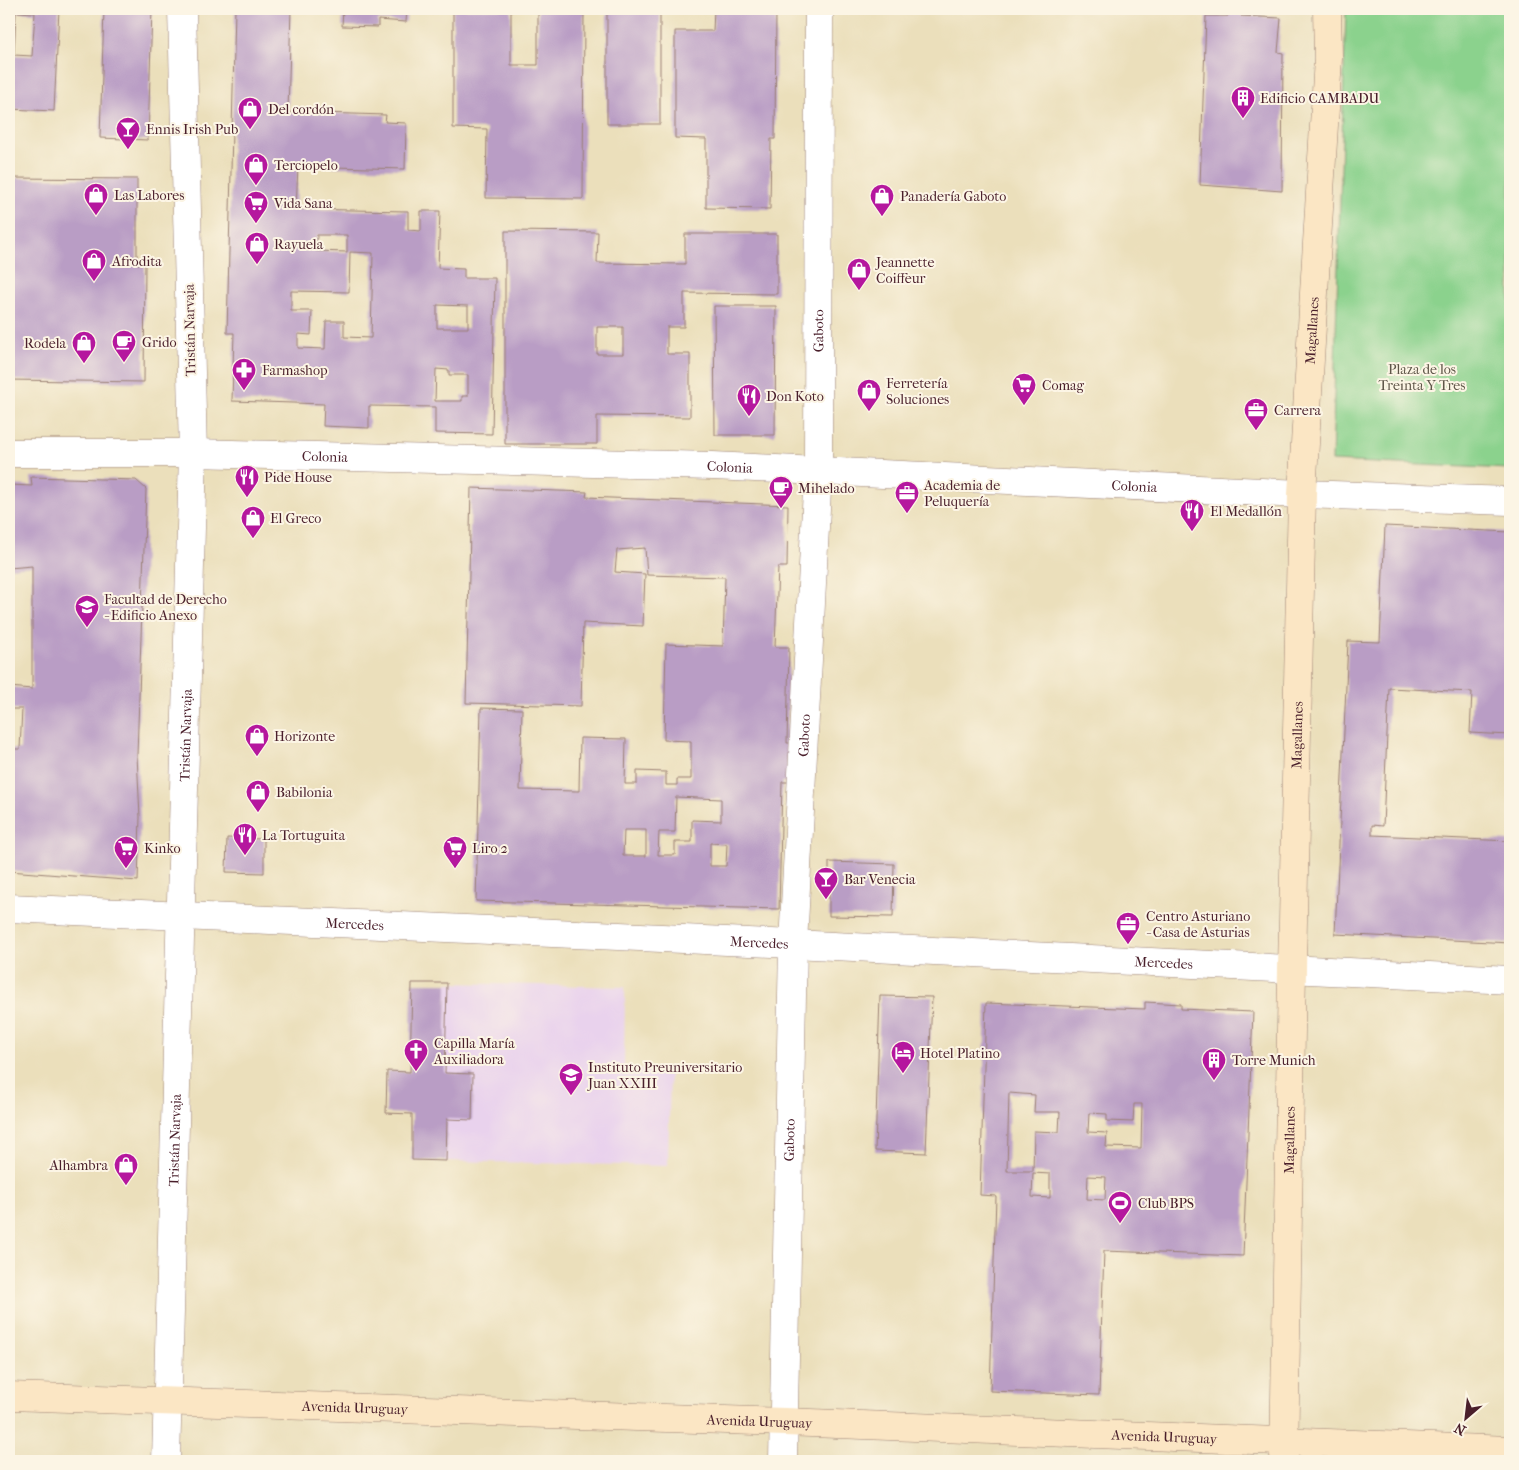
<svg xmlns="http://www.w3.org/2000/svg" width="1519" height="1470" font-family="'IM FELL French Canon',serif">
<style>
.built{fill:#e9d2ed}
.green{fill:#8bd28d;stroke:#6a785c}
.building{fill:#b99dc5;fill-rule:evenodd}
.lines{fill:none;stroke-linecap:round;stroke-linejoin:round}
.street-casing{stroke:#9a7f73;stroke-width:29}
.secondary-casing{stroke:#9a7f73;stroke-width:29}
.street{stroke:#fff;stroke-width:28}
.secondary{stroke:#fbe6c4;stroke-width:28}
.labels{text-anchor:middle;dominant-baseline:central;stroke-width:4;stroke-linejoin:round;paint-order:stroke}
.poi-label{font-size:14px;fill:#4a1f2b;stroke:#fcf5e5;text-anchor:start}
.street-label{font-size:14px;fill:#4a1f2b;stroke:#fcf5e5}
.park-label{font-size:14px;fill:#5e5548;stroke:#fcf5e5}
</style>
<rect width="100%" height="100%" fill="#fcf5e5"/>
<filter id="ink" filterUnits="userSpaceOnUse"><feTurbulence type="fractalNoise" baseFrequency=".02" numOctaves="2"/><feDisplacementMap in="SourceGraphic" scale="10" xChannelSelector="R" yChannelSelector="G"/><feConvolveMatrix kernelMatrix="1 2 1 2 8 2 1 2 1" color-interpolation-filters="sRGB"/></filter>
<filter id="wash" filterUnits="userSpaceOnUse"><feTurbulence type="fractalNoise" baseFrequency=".0096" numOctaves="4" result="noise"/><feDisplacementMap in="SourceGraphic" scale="20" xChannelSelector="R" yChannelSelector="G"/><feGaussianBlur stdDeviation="1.12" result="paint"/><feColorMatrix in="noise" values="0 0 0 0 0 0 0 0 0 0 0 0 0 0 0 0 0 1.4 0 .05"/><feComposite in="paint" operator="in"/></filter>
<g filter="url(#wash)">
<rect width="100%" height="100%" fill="#ebdfbb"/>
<path class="built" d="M447,983L625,987L624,1068L670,1070L668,1166L446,1161L447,1119H472L473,1074L445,1073Z"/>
<path class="green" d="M1346,9H1510V469L1332,461Z"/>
<g id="blocks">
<path class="building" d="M9,9H59L54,111L9,109ZM16,12L35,13L32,56L14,55Z
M104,9H152L148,140L100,138Z
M235,9H291L288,112L386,115L385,122L406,123L405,169L298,166L296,209L408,211V230L421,231V211H440L438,268L464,269V278H495L492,434L435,433V407L369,406V428L323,426L324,404L232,401L234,333H227ZM317,235H347V252L316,251ZM350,252L373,253L371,338L344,337V321H326L325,349L298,348V334L311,335L312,311H291V291L349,292ZM437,305L468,306V328H437ZM436,369L449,370V375H468V396H462V401H435Z
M343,9H407L406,22L378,20V27L342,26Z
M453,9H511V65H538V9H584L583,199L486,198L487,129L453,128Z
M607,9H660V124H607Z
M714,9H776L775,139H771L770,209L706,208V139L675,138V31H713Z
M1227,11L1242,13L1241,16L1281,18L1278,52L1283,53L1282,191L1200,185L1206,16H1228Z
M9,178L137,179V264H145L144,382L9,380Z
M505,231L598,232L597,263L685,264V234H777V294L684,293V327H667V354H690V417L597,416V444H505ZM597,327H623V354H597Z
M714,306H776L775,435H715Z
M31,477L136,480L146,489L137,755L140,817L138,881L9,871V749H20L22,709H9V687L32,689V566L9,568V485L32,486Z
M471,488L587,492L586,497L788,505L787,567H778L775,647H789L787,743H792L791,782H782L779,909L476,901L481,708L522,709L520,790L579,791L580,738L626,739L625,784H637V771L666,772V785H677V779H691V741L664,740L666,644L723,646L725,577L647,575L645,548L617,550L615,572L645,574L643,626L583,623L581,706L466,703ZM676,797L721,799V821L692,820V842H675V855H658L659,832H675ZM624,830H646V856H623ZM710,843L727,844L726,866H710Z
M1385,526L1510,532V735L1470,733L1472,692L1389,688L1383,826L1372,825V835L1510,841V943L1335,934L1348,641L1380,642Z
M227,838L264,839V873L226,872Z
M829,862L894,864L893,917L829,916Z
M412,983H447L445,1073L473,1074L472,1120L447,1119L446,1161L412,1160V1114L386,1113L387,1071L410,1072Z
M880,996L932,997L926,1153L875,1151Z
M1145,1002L1181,1004V1009L1253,1012L1243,1256L1104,1251L1099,1395L990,1391L996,1196L980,1195L986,1003L1145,1009ZM1009,1093L1035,1095L1034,1112H1060L1059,1132L1034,1131L1033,1171H1007ZM1134,1104H1142L1141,1148L1106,1147L1107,1133L1088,1132L1089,1113L1107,1114V1121L1133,1122ZM1033,1173L1050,1174V1198L1032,1197ZM1088,1176L1106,1177L1105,1200L1087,1199Z"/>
</g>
</g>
<g filter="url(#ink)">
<use href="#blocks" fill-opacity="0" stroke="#9a7f73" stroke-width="1"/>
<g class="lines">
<defs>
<g id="street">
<path id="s1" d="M9,453H193L713,466L1302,494L1510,501"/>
<path id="s2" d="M9,908L793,944L1510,980"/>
<path id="s3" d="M166,1461L193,453L182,9"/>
<path id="s4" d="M783,1461L793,944L818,471L819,9"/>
</g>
<g id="secondary">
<path id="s5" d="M9,1396L785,1422L1510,1450"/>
<path id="s6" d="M1284,1461L1292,969L1302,494L1328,58L1327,9"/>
</g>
</defs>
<use href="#street" class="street-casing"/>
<use href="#secondary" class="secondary-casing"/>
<use href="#street" class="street"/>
<use href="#secondary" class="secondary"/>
</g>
</g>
<defs>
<symbol id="building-pin" viewBox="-11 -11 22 30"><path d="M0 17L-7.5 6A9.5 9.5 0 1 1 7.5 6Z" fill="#b5179e" stroke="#fcf5e5"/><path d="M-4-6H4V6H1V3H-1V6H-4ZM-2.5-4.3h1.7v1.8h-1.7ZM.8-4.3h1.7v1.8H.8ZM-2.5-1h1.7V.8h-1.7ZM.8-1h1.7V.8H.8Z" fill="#fff"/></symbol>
<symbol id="shop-pin" viewBox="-11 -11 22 30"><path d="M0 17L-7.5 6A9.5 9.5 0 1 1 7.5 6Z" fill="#b5179e" stroke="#fcf5e5"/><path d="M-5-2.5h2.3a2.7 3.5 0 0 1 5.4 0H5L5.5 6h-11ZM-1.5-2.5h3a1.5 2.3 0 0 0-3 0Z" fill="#fff"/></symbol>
<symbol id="bar-pin" viewBox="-11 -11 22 30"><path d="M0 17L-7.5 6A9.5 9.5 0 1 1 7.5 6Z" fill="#b5179e" stroke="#fcf5e5"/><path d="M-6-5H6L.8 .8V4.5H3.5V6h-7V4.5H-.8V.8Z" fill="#fff"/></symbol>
<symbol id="supermarket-pin" viewBox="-11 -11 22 30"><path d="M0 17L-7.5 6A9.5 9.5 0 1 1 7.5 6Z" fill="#b5179e" stroke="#fcf5e5"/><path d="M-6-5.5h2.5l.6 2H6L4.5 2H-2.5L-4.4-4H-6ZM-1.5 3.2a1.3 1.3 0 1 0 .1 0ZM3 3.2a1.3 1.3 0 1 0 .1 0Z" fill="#fff"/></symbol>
<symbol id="cafe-pin" viewBox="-11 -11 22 30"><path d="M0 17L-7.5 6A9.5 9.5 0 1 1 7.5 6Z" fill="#b5179e" stroke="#fcf5e5"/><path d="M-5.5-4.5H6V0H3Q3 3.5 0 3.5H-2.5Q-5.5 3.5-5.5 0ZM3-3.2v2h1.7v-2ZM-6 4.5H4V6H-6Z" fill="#fff"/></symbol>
<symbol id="pharmacy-pin" viewBox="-11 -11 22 30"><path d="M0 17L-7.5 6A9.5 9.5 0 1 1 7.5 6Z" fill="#b5179e" stroke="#fcf5e5"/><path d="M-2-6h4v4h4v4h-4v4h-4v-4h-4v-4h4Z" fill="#fff"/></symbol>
<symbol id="restaurant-pin" viewBox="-11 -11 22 30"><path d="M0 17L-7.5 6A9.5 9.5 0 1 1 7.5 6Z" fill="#b5179e" stroke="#fcf5e5"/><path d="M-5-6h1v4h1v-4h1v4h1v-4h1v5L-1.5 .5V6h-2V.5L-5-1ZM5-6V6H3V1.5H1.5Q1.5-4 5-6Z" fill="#fff"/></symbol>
<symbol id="office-pin" viewBox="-11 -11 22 30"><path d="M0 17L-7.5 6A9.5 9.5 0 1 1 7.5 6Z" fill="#b5179e" stroke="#fcf5e5"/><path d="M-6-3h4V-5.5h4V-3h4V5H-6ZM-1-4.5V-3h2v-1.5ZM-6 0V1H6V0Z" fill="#fff"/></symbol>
<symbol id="university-pin" viewBox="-11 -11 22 30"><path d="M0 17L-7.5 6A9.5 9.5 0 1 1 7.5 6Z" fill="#b5179e" stroke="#fcf5e5"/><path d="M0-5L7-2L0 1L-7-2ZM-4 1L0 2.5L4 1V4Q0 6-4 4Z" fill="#fff"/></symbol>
<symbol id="church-pin" viewBox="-11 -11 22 30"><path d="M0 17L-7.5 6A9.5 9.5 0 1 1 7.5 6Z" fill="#b5179e" stroke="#fcf5e5"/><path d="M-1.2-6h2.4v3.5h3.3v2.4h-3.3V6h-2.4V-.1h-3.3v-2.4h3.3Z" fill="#fff"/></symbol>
<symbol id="hotel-pin" viewBox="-11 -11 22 30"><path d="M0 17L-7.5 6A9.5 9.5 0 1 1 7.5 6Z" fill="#b5179e" stroke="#fcf5e5"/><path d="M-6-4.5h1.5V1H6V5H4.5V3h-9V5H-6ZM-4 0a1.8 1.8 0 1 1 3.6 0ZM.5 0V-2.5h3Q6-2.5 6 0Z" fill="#fff"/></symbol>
<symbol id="school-pin" viewBox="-11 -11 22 30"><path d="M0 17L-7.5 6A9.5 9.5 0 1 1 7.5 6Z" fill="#b5179e" stroke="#fcf5e5"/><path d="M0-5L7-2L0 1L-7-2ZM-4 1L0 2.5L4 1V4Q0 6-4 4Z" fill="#fff"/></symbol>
<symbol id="stadium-pin" viewBox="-11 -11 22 30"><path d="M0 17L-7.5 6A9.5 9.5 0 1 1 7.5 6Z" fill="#b5179e" stroke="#fcf5e5"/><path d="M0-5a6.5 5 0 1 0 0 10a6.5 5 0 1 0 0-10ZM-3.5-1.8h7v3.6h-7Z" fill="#fff"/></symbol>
</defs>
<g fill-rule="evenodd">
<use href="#building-pin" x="1229" y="84" width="28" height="38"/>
<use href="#shop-pin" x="236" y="95" width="28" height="38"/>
<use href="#bar-pin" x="114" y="115" width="28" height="38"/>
<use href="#shop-pin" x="242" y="151" width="28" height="38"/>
<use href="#shop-pin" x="82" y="181" width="28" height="38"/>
<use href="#shop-pin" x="868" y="182" width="28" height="38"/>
<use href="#supermarket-pin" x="242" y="189" width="28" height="38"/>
<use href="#shop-pin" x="243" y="230" width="28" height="38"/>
<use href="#shop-pin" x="80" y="247" width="28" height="38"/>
<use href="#shop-pin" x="845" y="256" width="28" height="38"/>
<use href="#cafe-pin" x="110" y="328" width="28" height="38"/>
<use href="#shop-pin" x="70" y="329" width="28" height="38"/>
<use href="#pharmacy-pin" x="230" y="356" width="28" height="38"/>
<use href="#supermarket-pin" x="1010" y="371" width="28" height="38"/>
<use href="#shop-pin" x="855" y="377" width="28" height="38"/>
<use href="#restaurant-pin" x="735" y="382" width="28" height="38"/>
<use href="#office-pin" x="1242" y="396" width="28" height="38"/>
<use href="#restaurant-pin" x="233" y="463" width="28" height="38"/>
<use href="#cafe-pin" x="767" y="474" width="28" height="38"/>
<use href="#office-pin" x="893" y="479" width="28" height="38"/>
<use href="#restaurant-pin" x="1178" y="497" width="28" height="38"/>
<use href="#shop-pin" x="239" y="504" width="28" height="38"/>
<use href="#university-pin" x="73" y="593" width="28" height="38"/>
<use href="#shop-pin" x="243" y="722" width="28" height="38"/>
<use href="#shop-pin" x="244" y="778" width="28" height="38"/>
<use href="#restaurant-pin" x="231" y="821" width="28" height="38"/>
<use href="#supermarket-pin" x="112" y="834" width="28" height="38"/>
<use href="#supermarket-pin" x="441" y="834" width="28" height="38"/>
<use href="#bar-pin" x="812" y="865" width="28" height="38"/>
<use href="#office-pin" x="1114" y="910" width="28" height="38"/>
<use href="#church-pin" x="402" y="1037" width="28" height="38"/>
<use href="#hotel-pin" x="889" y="1039" width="28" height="38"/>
<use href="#building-pin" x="1200" y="1046" width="28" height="38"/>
<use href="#school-pin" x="557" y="1061" width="28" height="38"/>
<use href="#shop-pin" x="112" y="1151" width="28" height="38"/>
<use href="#stadium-pin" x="1106" y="1189" width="28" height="38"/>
</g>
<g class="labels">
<g class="poi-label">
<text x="1260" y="98">Edificio CAMBADU</text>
<text x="268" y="109">Del cordón</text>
<text x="146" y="129">Ennis Irish Pub</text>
<text x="274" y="165">Terciopelo</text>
<text x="114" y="195">Las Labores</text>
<text x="900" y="196">Panadería Gaboto</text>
<text x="274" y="203">Vida Sana</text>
<text x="274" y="244">Rayuela</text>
<text x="112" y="261">Afrodita</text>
<text x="876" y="262">Jeannette<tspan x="876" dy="16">Coiffeur</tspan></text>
<text x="142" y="342">Grido</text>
<text x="66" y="343" text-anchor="end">Rodela</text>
<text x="262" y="370">Farmashop</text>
<text x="886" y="383">Ferretería<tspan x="886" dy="16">Soluciones</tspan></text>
<text x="1042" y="385">Comag</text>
<text x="766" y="396">Don Koto</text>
<text x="1274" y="410">Carrera</text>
<text x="264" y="477">Pide House</text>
<text x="924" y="485">Academia de<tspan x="924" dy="16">Peluquería</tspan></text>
<text x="798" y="488">Mihelado</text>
<text x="1210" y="511">El Medallón</text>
<text x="270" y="518">El Greco</text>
<text x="104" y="599">Facultad de Derecho<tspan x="104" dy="16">- Edificio Anexo</tspan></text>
<text x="274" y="736">Horizonte</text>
<text x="276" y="792">Babilonia</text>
<text x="262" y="835">La Tortuguita</text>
<text x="144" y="848">Kinko</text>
<text x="472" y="848">Liro 2</text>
<text x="844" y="879">Bar Venecia</text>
<text x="1146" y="916">Centro Asturiano<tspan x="1146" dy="16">- Casa de Asturias</tspan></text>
<text x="434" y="1043">Capilla María<tspan x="434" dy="16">Auxiliadora</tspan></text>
<text x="920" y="1053">Hotel Platino</text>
<text x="1232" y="1060">Torre Munich</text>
<text x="588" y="1067">Instituto Preuniversitario<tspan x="588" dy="16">Juan XXIII</tspan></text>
<text x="108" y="1165" text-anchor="end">Alhambra</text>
<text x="1138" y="1203">Club BPS</text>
</g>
<g class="street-label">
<text transform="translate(190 330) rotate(-91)">Tristán Narvaja</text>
<text stroke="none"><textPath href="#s4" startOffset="1131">Gaboto</textPath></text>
<text stroke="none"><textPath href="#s6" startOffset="1131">Magallanes</textPath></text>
<text stroke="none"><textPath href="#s1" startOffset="316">Colonia</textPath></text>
<text stroke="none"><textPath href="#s1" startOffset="721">Colonia</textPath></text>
<text stroke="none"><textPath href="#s1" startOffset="1126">Colonia</textPath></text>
<text stroke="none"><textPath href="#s3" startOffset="726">Tristán Narvaja</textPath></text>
<text stroke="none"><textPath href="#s4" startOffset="726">Gaboto</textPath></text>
<text stroke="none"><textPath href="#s6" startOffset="726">Magallanes</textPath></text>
<text stroke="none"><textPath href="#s2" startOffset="346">Mercedes</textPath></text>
<text stroke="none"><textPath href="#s2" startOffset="751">Mercedes</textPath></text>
<text stroke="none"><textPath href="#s2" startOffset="1156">Mercedes</textPath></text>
<text stroke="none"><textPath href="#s3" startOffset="321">Tristán Narvaja</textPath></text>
<text stroke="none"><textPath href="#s4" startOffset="321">Gaboto</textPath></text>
<text stroke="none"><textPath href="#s6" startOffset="321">Magallanes</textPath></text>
<text stroke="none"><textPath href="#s5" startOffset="346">Avenida Uruguay</textPath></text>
<text stroke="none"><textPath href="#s5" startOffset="751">Avenida Uruguay</textPath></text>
<text stroke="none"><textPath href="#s5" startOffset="1156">Avenida Uruguay</textPath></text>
</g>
<g class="park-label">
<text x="1422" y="369">Plaza de los<tspan x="1422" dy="16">Treinta Y Tres</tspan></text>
</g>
</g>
<rect width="1519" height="1470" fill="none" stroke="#fcf5e5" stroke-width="30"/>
<g transform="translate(1466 1418) rotate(208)" stroke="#fcf5e5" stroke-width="4" paint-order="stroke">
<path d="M0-4L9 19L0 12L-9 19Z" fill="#4a1f2b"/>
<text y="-8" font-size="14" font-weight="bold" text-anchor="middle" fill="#4a1f2b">N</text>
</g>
</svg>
